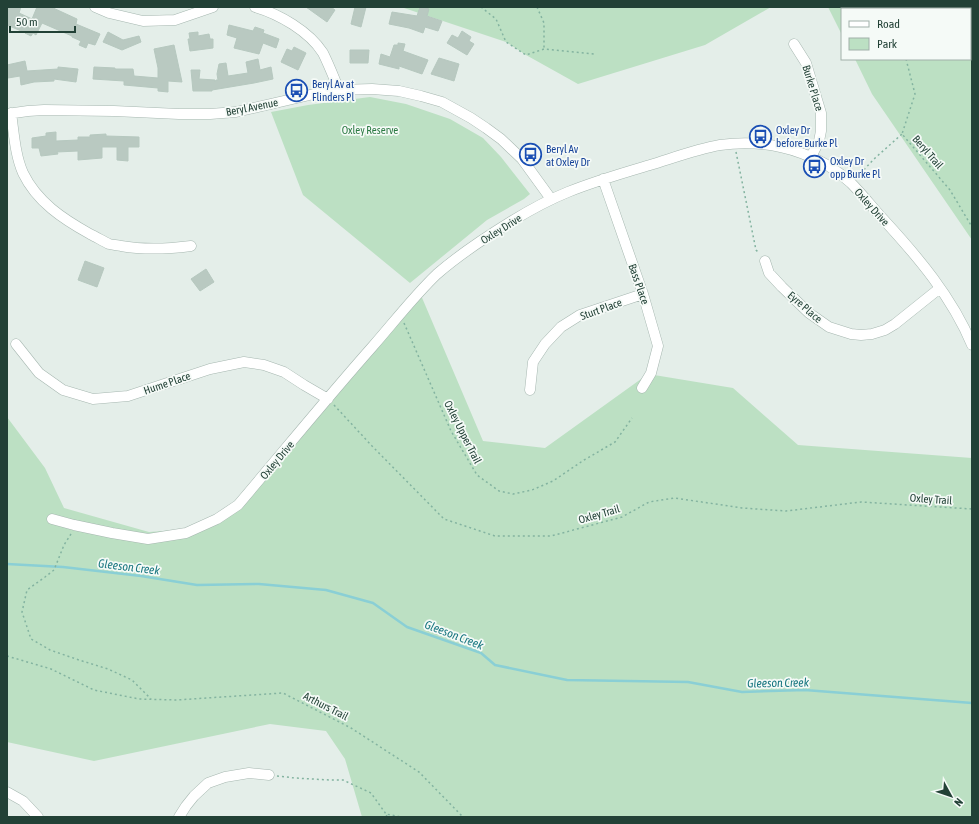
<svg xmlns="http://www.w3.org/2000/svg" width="979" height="824" font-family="'Asap Condensed',sans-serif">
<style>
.green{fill:#bce0c3}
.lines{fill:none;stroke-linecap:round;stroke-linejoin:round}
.stream{stroke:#8acfd5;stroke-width:2.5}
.building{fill:#b9c9c1;stroke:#b6c8bf}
.minor-casing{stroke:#a6b7b0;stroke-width:11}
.path{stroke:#83b3a0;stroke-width:1.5;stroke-dasharray:2 3;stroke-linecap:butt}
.minor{stroke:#fff;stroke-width:10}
.labels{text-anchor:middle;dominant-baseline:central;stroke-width:3.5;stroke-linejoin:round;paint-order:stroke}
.transit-label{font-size:11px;fill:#164399;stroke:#f5faf7;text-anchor:start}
.street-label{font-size:11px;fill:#224136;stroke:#f5faf7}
.park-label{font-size:11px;fill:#2a7942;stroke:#f5faf7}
.water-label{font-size:12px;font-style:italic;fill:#197780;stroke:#f5faf7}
</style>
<rect width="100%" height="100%" fill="#e4eee9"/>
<path class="green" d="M401,7H771L705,45L578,84L526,55L506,42Z
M828,7H972V240L872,94L855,59H970V9H842V35Z
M370,97L406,104L450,119L483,138L501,157L530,194L524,199L487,220L410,283L303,195L271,112L308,105Z
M420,293L483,441L545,448L648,374L733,388L798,445L972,458V817H362L345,759L326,731L270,724L94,761L7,742V417L45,468L64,508L149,532L190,529L235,508Z"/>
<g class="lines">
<path class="stream" d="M7,564L63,567L141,576L197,585L259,584L326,590L373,603L407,627L481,653L495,665L567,680L688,682L742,692L805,690L972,703"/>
</g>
<path class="building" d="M7,7H21L19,13L32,19L37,7H51L77,19L76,24L100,34L95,45L88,43L86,48L79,45L81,41L72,37V36L42,23L36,35L33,33L31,36L25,33H26L7,25Z
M306,7H331L335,10L327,22Z
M355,7H366L361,27L351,24Z
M420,7H423L429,9L427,16L442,21L438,31L425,27L423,33L409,28L389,24L392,12L417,16Z
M229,25L253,31L255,27L264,30L263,33L279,39L276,48L263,43L259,54L234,48L237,38L227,35Z
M462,31L471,37L469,41L474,44L467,55L447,43L452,35L458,38Z
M108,32L123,40L139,36L141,42L122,50L103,42Z
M198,32V36L209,34L210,39H213V48L190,51L188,39H190L189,33Z
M398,43L405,44L403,51L428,60L422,74L399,66V69L379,64L381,54L390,57L394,45H398Z
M174,45L182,82L168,81V92L158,91V88L124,85V81L93,79L94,67L115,68V69H133L134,76L158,78V68L154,49Z
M294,47L306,53L298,70L281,62L287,49L292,51Z
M350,50H369L368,63H350Z
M439,58L459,64L454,81L431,74Z
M258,59L260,70L271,67L273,79L254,83L212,90V91H193L191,70H200L199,79L215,80V82L216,80H218L217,74L219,64L226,63L228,76L248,73L246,62Z
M25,61L27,71L58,69V67L78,69L76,82L54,79V81L34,82L21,85L20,76L8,78L7,65Z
M56,132V141L78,140V137H90V135L106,134V136L139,137V147H128V161L117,160V147H102V158L78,160V151L57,152L58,154L41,156L39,148H32V138L46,136V133Z
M85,261L104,268L97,287L78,280Z
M206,269L214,282L200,291L191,279Z"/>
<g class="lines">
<defs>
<path id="minor" d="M95,7L109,13L143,21L175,20L213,7
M255,7C279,14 309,31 323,53C329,65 334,78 339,90
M794,44L806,63L821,113V131L819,141L811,157
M11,113C14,133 15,155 23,173C37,202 63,219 90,234C96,237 103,241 109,244C113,245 117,245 121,246C144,250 168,249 191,246
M7,114L28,111L44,110L114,111L179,114H210L236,112L314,94L339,90L372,89L399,91L421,96L442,102L471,118L486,128L501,139L522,159L551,199
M603,179L643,294L658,346L651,373L642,388
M765,261L769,273L782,287L809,313L829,327L851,334L861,335L872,334L885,330L895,324L940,288
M16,344L39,373L63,390L93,399L128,396L210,369L244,362L264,365L284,372L304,385L328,399
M530,390L533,362L545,344L561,327L580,315L643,294
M52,519L74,525L112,533L148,539L186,533L217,519L238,505C283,452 327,398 373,346C394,322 414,296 437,274C460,254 486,237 512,221C530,210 548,200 568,192C595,181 623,173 650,165C673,158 697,149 720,145C747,141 776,144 801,153C819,159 837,170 851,183C862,194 872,207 883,219C918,257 952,297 972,345
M7,792L23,801L38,817
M179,817L186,806L194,796L208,783L225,777L249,773L269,775"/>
</defs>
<use href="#minor" class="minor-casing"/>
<path class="path" d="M481,7L496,19L506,42L526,55L544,49L594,54
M537,7L544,23V49
M750,7V8
M877,7L879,9
M970,7L972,16
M906,59L915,94L902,134L950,190L972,227
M972,147V149
M736,152L756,250L759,253
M857,177L874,159L902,134
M404,323L451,431L477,475L499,491L513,494L532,490L553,481L584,460L615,442L632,418
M334,405L372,446L444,519L495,536H551L622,517L649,502L675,498L742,508L786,511L861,502L972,509
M71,534L64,545L54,570L45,577L27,590L22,612L31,639L50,650L79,660L108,669L132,680L151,699
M7,656L51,669L94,690L139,699L176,700L283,693L351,728L419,772L463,817
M277,776L295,778L329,780H343L371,793L386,814
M387,817L386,814L401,817"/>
<use href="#minor" class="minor"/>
</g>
<defs>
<symbol id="bus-ring" viewBox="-11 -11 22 22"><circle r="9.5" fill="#f5faf7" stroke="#1a4fb4" stroke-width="1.5"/><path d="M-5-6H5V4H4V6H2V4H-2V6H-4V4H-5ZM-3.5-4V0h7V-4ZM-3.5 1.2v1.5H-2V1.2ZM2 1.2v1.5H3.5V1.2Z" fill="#1a4fb4"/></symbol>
</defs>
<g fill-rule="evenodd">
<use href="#bus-ring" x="284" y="78" width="25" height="25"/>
<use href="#bus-ring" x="748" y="124" width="25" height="25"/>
<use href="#bus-ring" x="518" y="142" width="25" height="25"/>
<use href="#bus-ring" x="802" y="154" width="25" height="25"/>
</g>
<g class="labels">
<g class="transit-label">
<text x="312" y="84">Beryl Av at<tspan x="312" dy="13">Flinders Pl</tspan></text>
<text x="776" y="130">Oxley Dr<tspan x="776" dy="13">before Burke Pl</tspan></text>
<text x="546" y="149">Beryl Av<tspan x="546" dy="13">at Oxley Dr</tspan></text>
<text x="830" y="161">Oxley Dr<tspan x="830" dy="13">opp Burke Pl</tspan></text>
</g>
<g class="street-label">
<text transform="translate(813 88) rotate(73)">Burke Place</text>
<text transform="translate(252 107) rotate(-11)">Beryl Avenue</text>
<text transform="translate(928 152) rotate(49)">Beryl Trail</text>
<text transform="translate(872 207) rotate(48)">Oxley Drive</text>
<text transform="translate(501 229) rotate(-32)">Oxley Drive</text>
<text transform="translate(639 284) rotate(71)">Bass Place</text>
<text transform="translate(805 307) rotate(41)">Eyre Place</text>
<text transform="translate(601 309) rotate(-20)">Sturt Place</text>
<text transform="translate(167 383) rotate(-19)">Hume Place</text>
<text transform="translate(463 432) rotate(63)">Oxley Upper Trail</text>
<text transform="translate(277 460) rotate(-50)">Oxley Drive</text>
<text transform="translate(931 499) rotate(4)">Oxley Trail</text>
<text transform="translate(599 514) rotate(-16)">Oxley Trail</text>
<text transform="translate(326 706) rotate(27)">Arthurs Trail</text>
</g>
<g class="park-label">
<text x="370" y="130">Oxley Reserve</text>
</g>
<g class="water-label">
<text transform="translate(129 567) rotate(7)">Gleeson Creek</text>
<text transform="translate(454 635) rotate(21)">Gleeson Creek</text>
<text transform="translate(778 683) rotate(-1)">Gleeson Creek</text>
</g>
</g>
<rect width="979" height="824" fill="none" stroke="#224136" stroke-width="16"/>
<rect x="841" y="8" width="130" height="52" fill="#f5faf7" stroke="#a1b0aa"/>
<rect x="849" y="21" width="20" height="6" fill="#ffffff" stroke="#a1b0aa"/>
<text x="877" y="28" font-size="12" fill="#224136">Road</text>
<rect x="849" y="38" width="20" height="12" fill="#bce0c3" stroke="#a1b0aa"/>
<text x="877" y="48" font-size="12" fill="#224136">Park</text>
<g transform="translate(951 796) rotate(130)" stroke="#f5faf7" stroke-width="3" paint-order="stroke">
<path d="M0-3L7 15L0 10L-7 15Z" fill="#224136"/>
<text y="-6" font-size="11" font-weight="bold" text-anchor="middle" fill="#224136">N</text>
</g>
<path d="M10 26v6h65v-6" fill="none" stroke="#224136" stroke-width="2"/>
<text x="16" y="26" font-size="12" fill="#224136" stroke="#f5faf7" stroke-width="3" paint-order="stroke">50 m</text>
</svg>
